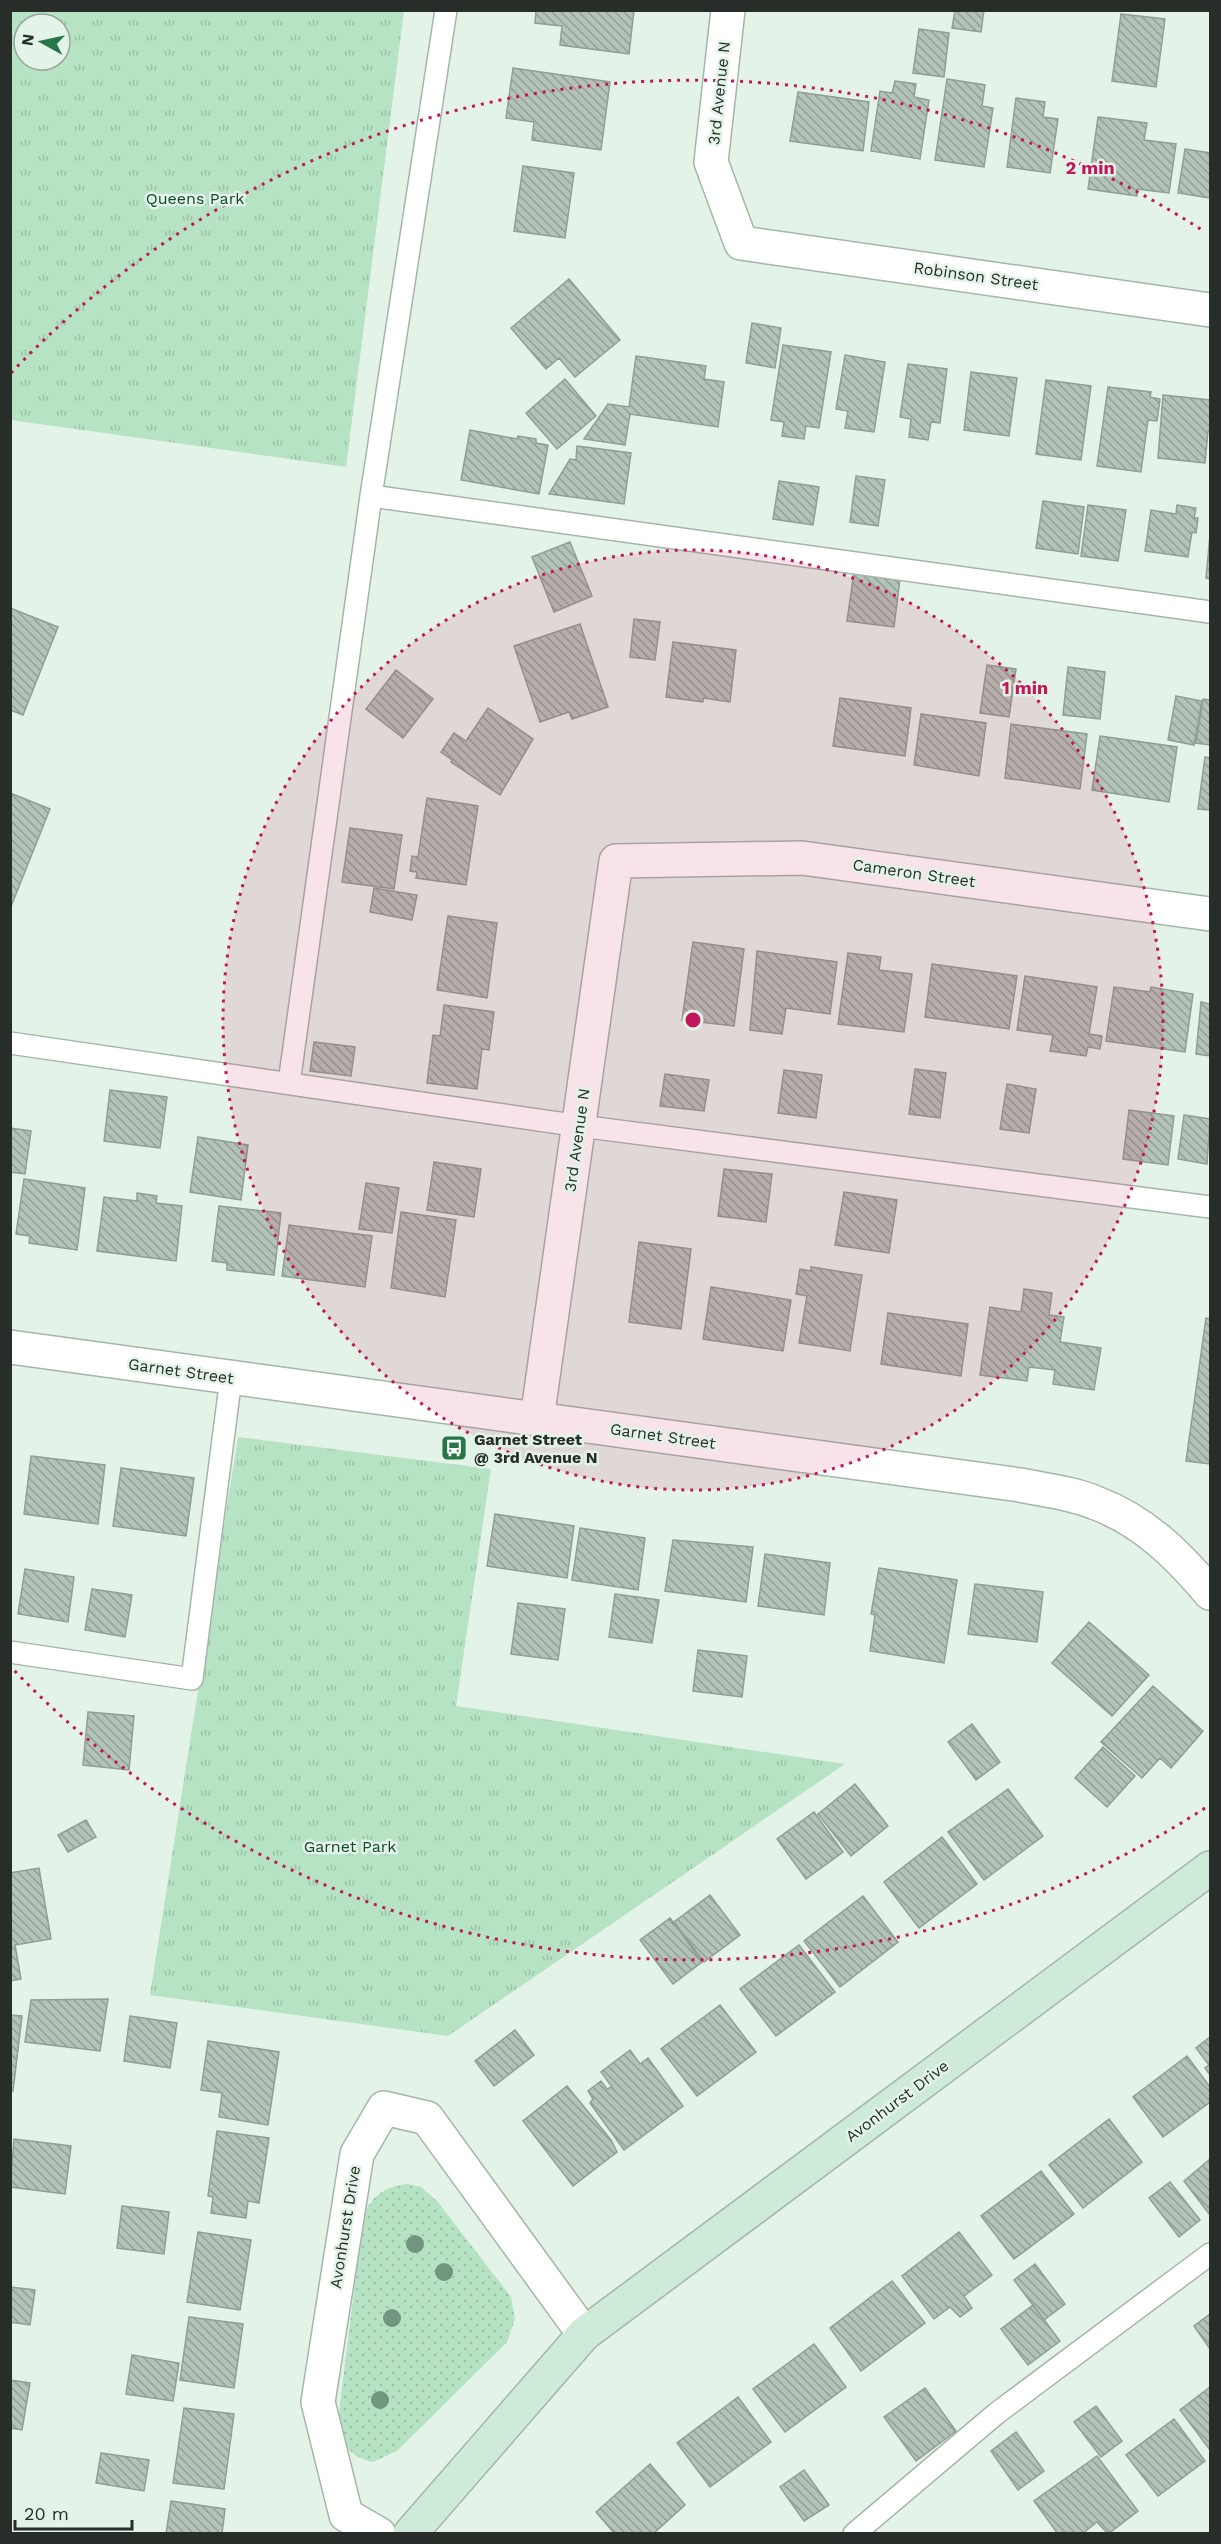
<svg xmlns="http://www.w3.org/2000/svg" width="1221" height="2544" font-family="'Work Sans',sans-serif">
<style>
.grass{fill:url(#grass-dots)}
.park{fill:url(#park-tufts);fill-rule:evenodd}
.building{fill:url(#building-back-hatch);stroke:#8f9f93;stroke-width:1.5}
.lines{fill:none;stroke-linecap:round;stroke-linejoin:round}
.lane-casing{stroke:#a6b5aa;stroke-width:24}
.street-casing{stroke:#a6b5aa;stroke-width:36}
.secondary-casing{stroke:#a6b5aa;stroke-width:36}
.lane{stroke:#fff;stroke-width:21}
.street{stroke:#fff;stroke-width:33}
.secondary{stroke:#cdebd8;stroke-width:33}
.tree{fill:#71957f}
.ring{fill:none;stroke:#c2185b;stroke-width:3;stroke-dasharray:3 6}
.labels{text-anchor:middle;dominant-baseline:central;stroke-width:5;stroke-linejoin:round;paint-order:stroke}
.street-label{font-size:16px;fill:#272e29;stroke:#e3f3e7}
.park-label{font-size:16px;fill:#14482a;stroke:#e3f3e7}
.poi-label{font-size:16px;font-weight:bold;fill:#272e29;stroke:#e3f3e7;text-anchor:start}
.centre{fill:#c2185b;stroke:#e3f3e7;stroke-width:3}
.ring-label{font-size:18px;text-anchor:middle;font-weight:bold;fill:#c2185b;stroke:#e3f3e7;stroke-width:5;stroke-linejoin:round;paint-order:stroke}
</style>
<defs>
<pattern id="grass-dots" width="8" height="8" patternUnits="userSpaceOnUse" patternTransform="scale(1.5)"><rect width="8" height="8" fill="#b6e3c3"/><path d="M2 2h.1M6 6h.1" fill="none" stroke="#9cc3a8" stroke-width="1.8" stroke-linecap="round"/></pattern>
<pattern id="park-tufts" width="24" height="20" patternUnits="userSpaceOnUse" patternTransform="scale(1.5)"><rect width="24" height="20" fill="#b6e3c3"/><path d="M3 7l-1-3M5 7V3M7 7l1-3M15 17l-1-3M17 17v-4M19 17l1-3" fill="none" stroke="#9cc3a8"/></pattern>
<pattern id="building-back-hatch" width="6" height="6" patternUnits="userSpaceOnUse" patternTransform="scale(1.5)"><rect width="6" height="6" fill="#b3c3b7"/><path d="M-1 5l2 2M0 0l6 6M5-1l2 2" fill="none" stroke="#929f95"/></pattern>
</defs>
<rect width="100%" height="100%" fill="#e3f3e7"/>
<path class="grass" d="M407,2184L421,2187L437,2201L511,2297L515,2319L507,2342L397,2451L373,2462C343,2457 337,2432 340,2404L363,2218C370,2197 385,2186 407,2184Z"/>
<path class="park" d="M11,10L404,11L346,467L11,420ZM24,24H60V60H24Z
M238,1437L491,1469L456,1706L845,1764L448,2036L150,1995Z"/>
<path class="building" d="M536,10H634L629,54L560,45L562,26L535,23Z
M955,10H984L981,32L952,28Z
M1121,14L1165,19L1156,87L1112,81Z
M919,29L949,33L944,77L913,73Z
M513,68L610,82L601,150L532,140L534,122L506,118Z
M947,79L985,85L982,106L993,108L984,167L935,160Z
M895,81L916,84L914,97L929,100L920,159L871,151L880,91L892,93Z
M798,92L869,102L863,151L790,141Z
M1016,98L1045,102L1043,117L1058,119L1050,173L1007,167Z
M1098,117L1147,123L1144,140L1176,144L1169,193L1137,189V196L1088,189Z
M1185,149L1210,153V198L1178,193Z
M523,166L574,173L565,238L514,231Z
M569,279L620,340L575,377L559,358L546,369L511,328Z
M752,323L781,328L775,368L746,363Z
M783,345L831,352L819,428L806,426L804,439L782,436L784,422L771,420Z
M845,355L885,362L874,432L845,428L848,411L836,409Z
M636,356L706,366L704,379L724,382L718,427L630,414L625,445L584,439L608,404L629,407Z
M908,364L947,369L940,423L931,422L928,440L909,437L911,419L900,417Z
M971,372L1017,378L1009,436L964,430Z
M565,379L596,416L557,449L526,413Z
M1046,380L1091,386L1081,460L1036,454Z
M1108,387L1151,392L1150,397L1160,399L1157,421L1148,420L1141,472L1097,466Z
M1163,395L1210,400V431H1208L1205,463L1158,458Z
M470,430L517,439L518,436L536,439V443L548,445L539,494L461,480Z
M577,446L631,453L624,504L549,494L570,459L576,460Z
M856,476L885,480L878,526L850,522Z
M779,481L819,487L813,525L773,519Z
M1043,501L1084,507L1078,554L1036,548Z
M1088,505L1126,510L1118,561L1081,556Z
M1177,505L1196,508L1194,518H1198L1196,533L1192,532L1188,557L1145,551L1151,510L1176,514Z
M1210,535V579L1206,578Z
M570,542L592,596L554,612L532,557Z
M854,572L900,579L894,627L847,621Z
M10,608L58,627L23,715L10,710Z
M634,619L660,622L655,660L630,657Z
M580,624L608,707L572,719L569,712L540,722L514,646Z
M673,642L736,650L730,702L703,698V702L666,697Z
M987,665L1016,669L1009,717L980,713Z
M1068,667L1105,672L1100,719L1063,715Z
M396,670L433,699L403,738L366,709Z
M1176,696L1202,701L1194,745L1168,740Z
M840,698L911,708L905,756L833,746Z
M1203,699L1210,700V745L1196,743Z
M488,708L533,739L500,795L451,762L452,760L441,752L454,733L466,741Z
M921,714L986,723L979,776L914,765Z
M1011,724L1087,734L1080,789L1005,778Z
M1100,736L1177,747L1169,802L1092,790Z
M1205,757L1210,758V810L1198,809Z
M10,793L50,809L10,909Z
M427,798L478,806L466,885L416,878L417,872L410,871L412,856L418,857Z
M350,828L402,835L394,889L342,882Z
M374,888L417,895L412,920L370,912Z
M448,916L497,923L487,998L437,990Z
M693,942L744,949L734,1026L682,1020Z
M757,951L837,962L830,1014L786,1008L782,1034L750,1030Z
M848,953L881,957L879,970L912,974L904,1032L838,1024Z
M932,964L1017,976L1009,1029L925,1017Z
M1025,976L1097,987L1089,1034L1102,1036L1100,1049L1088,1047L1086,1056L1050,1051L1053,1035L1017,1030Z
M1114,987L1150,992L1151,987L1193,994L1185,1052L1106,1041Z
M1201,1002L1210,1004V1056L1196,1054Z
M444,1005L494,1012L489,1050L482,1049L477,1089L427,1083L433,1035L440,1036Z
M314,1042L355,1047L351,1076L310,1071Z
M915,1069L946,1073L940,1118L909,1114Z
M784,1070L822,1075L816,1118L778,1113Z
M665,1074L709,1080L704,1111L660,1106Z
M1007,1084L1036,1089L1029,1133L1000,1129Z
M110,1090L167,1097L160,1148L104,1141Z
M1129,1110L1174,1116L1168,1165L1123,1159Z
M1184,1115L1210,1119L1207,1164L1178,1159Z
M10,1128L31,1131L25,1174L10,1172Z
M198,1137L248,1145L241,1200L190,1192Z
M434,1162L481,1169L474,1217L427,1210Z
M724,1169L772,1174L766,1222L718,1216Z
M24,1179L85,1188L77,1250L29,1243L30,1236L16,1234Z
M366,1183L399,1188L392,1233L359,1229Z
M844,1192L897,1200L889,1253L835,1245Z
M137,1193L157,1196L156,1203L182,1206L176,1261L97,1251L104,1197L137,1201Z
M219,1206L281,1213L274,1275L227,1270V1263L212,1261Z
M401,1212L456,1220L445,1297L391,1288Z
M289,1225L372,1236L365,1287L282,1276Z
M639,1242L691,1249L681,1329L629,1322Z
M811,1267L862,1275L850,1351L799,1343L807,1296L796,1294L800,1269L811,1271Z
M711,1287L791,1300L783,1351L703,1339Z
M1024,1289L1052,1293L1049,1315L1064,1317L1060,1342L1101,1348L1094,1390L1053,1384L1055,1370L1029,1367L1027,1381L980,1375L990,1307L1021,1312Z
M888,1313L968,1324L961,1376L881,1364Z
M1206,1318L1210,1319V1464L1186,1461Z
M31,1456L105,1465L98,1524L24,1514Z
M121,1468L194,1478L186,1536L113,1526Z
M495,1514L574,1526L567,1578L487,1566Z
M580,1528L645,1538L638,1590L572,1580Z
M673,1540L753,1547L746,1602L665,1591Z
M765,1554L830,1563L824,1615L758,1606Z
M879,1568L957,1580L944,1663L870,1651L875,1615L871,1614Z
M25,1569L74,1577L68,1622L18,1614Z
M975,1584L1043,1592L1037,1642L968,1634Z
M92,1589L132,1595L125,1637L85,1630Z
M615,1594L659,1600L652,1643L609,1637Z
M518,1603L565,1609L558,1660L511,1654Z
M1089,1622L1149,1675L1112,1716L1052,1663Z
M698,1650L747,1656L742,1697L693,1691Z
M1153,1686L1203,1731L1171,1768L1160,1758L1142,1778L1101,1742Z
M88,1712L134,1716L129,1770L83,1765Z
M972,1724L1000,1762L976,1780L948,1742Z
M1103,1747L1135,1776L1107,1807L1075,1778Z
M855,1784L888,1826L851,1856L818,1814Z
M1008,1789L1043,1836L984,1880L948,1832Z
M814,1812L843,1852L806,1879L777,1839Z
M86,1820L96,1837L68,1852L58,1835Z
M942,1837L977,1884L919,1928L884,1882Z
M39,1868L51,1939L15,1945L21,1979L10,1981V1873Z
M710,1895L740,1935L704,1962L674,1922Z
M863,1896L898,1942L840,1987L804,1941Z
M670,1918L702,1962L673,1984L640,1940Z
M799,1945L835,1992L776,2036L740,1989Z
M108,1999L100,2051L25,2042L31,2000Z
M720,2005L756,2052L697,2096L661,2049Z
M10,2015L22,2016L13,2091H10Z
M130,2016L177,2023L170,2068L124,2061Z
M515,2030L534,2055L494,2086L475,2061Z
M1210,2037V2075L1205,2068L1209,2065L1196,2048Z
M208,2041L279,2052L268,2125L219,2117L222,2093L201,2090Z
M630,2050L640,2064L648,2058L683,2106L624,2150L590,2103L593,2099L588,2091L601,2081L607,2089L612,2087L601,2072Z
M1187,2056L1210,2087V2102L1163,2137L1133,2097Z
M567,2086L611,2140L617,2152L573,2186L523,2121Z
M1109,2119L1142,2162L1083,2208L1049,2165Z
M217,2131L269,2138L259,2203L248,2201L246,2218L211,2213L213,2197L208,2196Z
M14,2139L71,2146L65,2194L10,2187Z
M1210,2159V2215L1184,2181Z
M1041,2171L1074,2214L1014,2259L981,2216Z
M1170,2182L1200,2220L1179,2237L1149,2198Z
M122,2206L169,2212L164,2254L117,2248Z
M198,2232L251,2240L240,2310L187,2302Z
M959,2232L992,2275L964,2296L972,2308L960,2317L950,2307L934,2319L902,2276Z
M1035,2264L1065,2304L1044,2320L1014,2280Z
M892,2281L925,2323L861,2371L830,2328Z
M10,2287L35,2290L30,2325L10,2322Z
M1033,2305L1060,2341L1028,2365L1001,2329Z
M1210,2314V2349L1194,2326Z
M189,2317L243,2324L234,2388L180,2380Z
M814,2344L846,2387L785,2432L753,2389Z
M132,2355L179,2363L173,2401L126,2394Z
M10,2380L30,2383L22,2430L10,2428Z
M1210,2387V2450L1180,2410Z
M925,2388L956,2431L916,2461L884,2417Z
M738,2397L771,2442L710,2487L677,2443Z
M1096,2406L1122,2441L1101,2457L1074,2422Z
M184,2408L234,2414L224,2489L173,2483Z
M1174,2419L1205,2461L1158,2496L1126,2455Z
M1016,2432L1044,2471L1018,2490L991,2451Z
M101,2453L149,2460L144,2491L96,2483Z
M1097,2456L1138,2511L1108,2534L1097,2522L1082,2534H1058L1034,2501Z
M650,2464L685,2505L653,2534H615L596,2512Z
M804,2470L829,2505L804,2521L780,2487Z
M171,2501L225,2509L222,2534H166Z"/>
<g class="lines">
<defs>
<path id="lane" d="M371,496L1210,612
M10,1043L580,1126L1210,1207
M289,1083L371,496L446,10
M10,1652L192,1679L231,1378
M854,2534L997,2413L1210,2254"/>
<path id="street" d="M728,10L711,162L741,243L1210,310
M10,1347L1020,1485C1045,1490 1073,1493 1096,1503C1144,1521 1178,1555 1210,1593
M537,1419L616,861L802,858L1210,914
M379,2534L346,2515L318,2402L357,2154L384,2108L427,2118L584,2334"/>
<path id="secondary" d="M410,2534L584,2334L1210,1868"/>
</defs>
<use href="#lane" class="lane-casing"/>
<use href="#street" class="street-casing"/>
<use href="#secondary" class="secondary-casing"/>
<use href="#lane" class="lane"/>
<use href="#street" class="street"/>
<use href="#secondary" class="secondary"/>
</g>
<g class="tree">
<circle cx="415" cy="2244" r="9"/>
<circle cx="444" cy="2272" r="9"/>
<circle cx="392" cy="2318" r="9"/>
<circle cx="380" cy="2400" r="9"/>
</g>
<circle cx="693" cy="1020" r="470" fill="#c2185b" fill-opacity=".12"/>
<g class="ring">
<circle cx="693" cy="1020" r="470"/>
<path d="M1205 1808A940 940 0 0 1 11 1667M11 373A940 940 0 0 1 1205 232"/>
</g>
<defs>
<symbol id="bus-square" viewBox="-11 -11 22 22"><rect x="-9" y="-9" width="18" height="18" rx="4" fill="#267647" stroke="#e3f3e7"/><path d="M-5-6H5V4H4V6H2V4H-2V6H-4V4H-5ZM-3.5-4V0h7V-4ZM-3.5 1.2v1.5H-2V1.2ZM2 1.2v1.5H3.5V1.2Z" fill="#fff"/></symbol>
</defs>
<g fill-rule="evenodd">
<use href="#bus-square" x="439" y="1433" width="30" height="30"/>
</g>
<g class="labels">
<g class="street-label">
<text transform="translate(719 93) rotate(-84)">3rd Avenue N</text>
<text transform="translate(976 276) rotate(8)">Robinson Street</text>
<text transform="translate(914 873) rotate(8)">Cameron Street</text>
<text transform="translate(577 1140) rotate(-82)">3rd Avenue N</text>
<text transform="translate(181 1371) rotate(8)">Garnet Street</text>
<text transform="translate(663 1436) rotate(8)">Garnet Street</text>
<text transform="translate(897 2101) rotate(-37)">Avonhurst Drive</text>
<text transform="translate(345 2227) rotate(-81)">Avonhurst Drive</text>
</g>
<g class="park-label">
<text x="195" y="198">Queens Park</text>
<text x="350" y="1846">Garnet Park</text>
</g>
<g class="poi-label">
<text x="474" y="1439">Garnet Street<tspan x="474" dy="18">@ 3rd Avenue N</tspan></text>
</g>
</g>
<circle cx="693" cy="1020" r="9" class="centre"/>
<g class="ring-label">
<text x="1090" y="174">2 min</text>
<text x="1025" y="694">1 min</text>
</g>
<rect width="1221" height="2544" fill="none" stroke="#272e29" stroke-width="24"/>
<g transform="translate(42 42) rotate(278)"><circle r="28" fill="#e3f3e7" stroke="#98a49b" stroke-width="1.5"/>
<path d="M0-4.5L10 22L0 15L-10 22Z" fill="#267647"/>
<text y="-9" font-size="16" font-weight="bold" text-anchor="middle" fill="#272e29">N</text>
</g>
<path d="M15 2520v9h117v-9" fill="none" stroke="#272e29" stroke-width="3"/>
<text x="24" y="2520" font-size="18" fill="#272e29" stroke="#e3f3e7" stroke-width="4.5" paint-order="stroke">20 m</text>
</svg>
